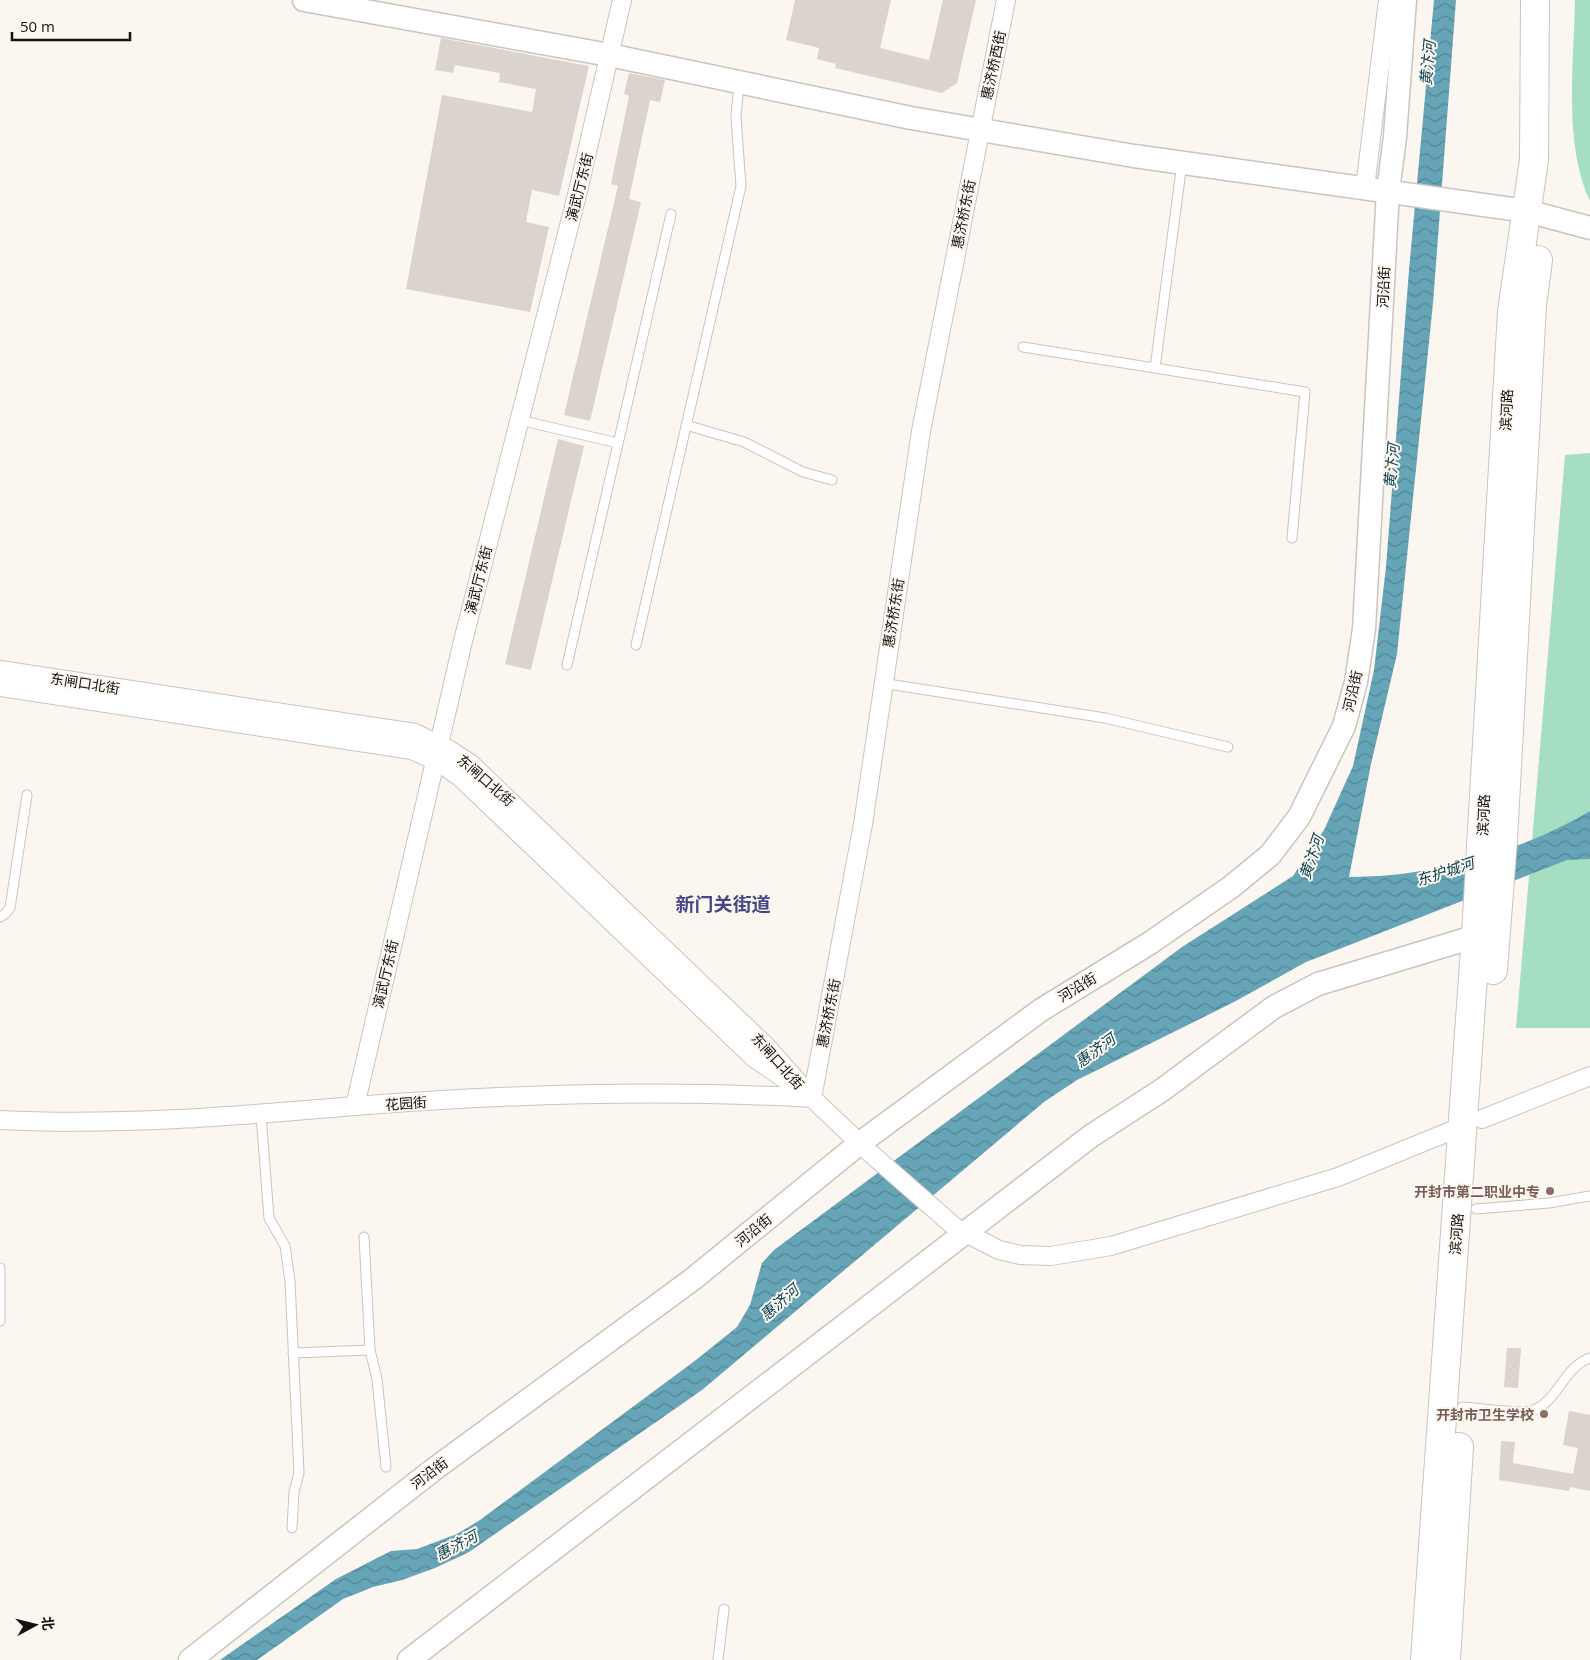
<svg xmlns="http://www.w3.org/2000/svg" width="1590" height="1660" font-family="'Open Sans','Noto Sans SC',sans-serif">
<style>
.green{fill:#a6dec1}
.water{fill:url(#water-waves)}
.building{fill:#dad3ce}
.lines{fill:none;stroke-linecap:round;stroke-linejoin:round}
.service-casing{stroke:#cac4bf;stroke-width:11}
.minor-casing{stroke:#cac4bf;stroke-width:20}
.tertiary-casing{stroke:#cac4bf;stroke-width:25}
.primary-casing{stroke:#cac4bf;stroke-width:30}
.service{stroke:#fff;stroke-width:9}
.minor{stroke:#fff;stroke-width:18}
.tertiary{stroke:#fff;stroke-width:22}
.primary{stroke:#fff;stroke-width:28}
.education-dot{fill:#8d6e63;stroke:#fcf6f0;stroke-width:2}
.labels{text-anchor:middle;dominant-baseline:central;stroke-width:4;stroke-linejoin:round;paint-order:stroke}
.street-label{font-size:14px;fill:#141210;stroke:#fcf6f0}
.education-label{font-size:14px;font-weight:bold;fill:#785e54;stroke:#fcf6f0;text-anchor:end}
.water-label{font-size:15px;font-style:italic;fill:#084251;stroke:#fcf6f0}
.district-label{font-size:19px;font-weight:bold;fill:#474785;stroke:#fcf6f0}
</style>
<defs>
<pattern id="water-waves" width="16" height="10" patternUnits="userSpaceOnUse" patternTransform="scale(1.25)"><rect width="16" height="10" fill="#66a5b8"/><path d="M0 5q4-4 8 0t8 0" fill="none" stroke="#538594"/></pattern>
</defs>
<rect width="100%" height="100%" fill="#fcf6f0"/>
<path class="green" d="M1575,0H1590V201C1563,143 1574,63 1575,0Z
M1590,453V1028H1516L1565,455Z"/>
<path class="water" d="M1434,0H1456L1433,303L1397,654L1371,764L1349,877C1432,877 1519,853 1590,811V859L1567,860L1306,962L1234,1002L1077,1080L1044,1102L702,1390L469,1552L435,1568L402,1580L373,1587L343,1599L257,1660H220L336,1579L391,1551L417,1549L457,1534L480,1520L696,1360L737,1327L750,1305L762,1263L774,1250L1182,947L1293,876L1324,830L1353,766L1374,670L1386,567L1409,270Z"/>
<path class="building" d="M795,0H891L880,48L929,60L943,0H976L957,83L942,93L835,68L836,64L817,59L819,48L786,40Z
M441,38L589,66L559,196L532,190L526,222L549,227L530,312L406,289L442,95L532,112L536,89L499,82L500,73L455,65L453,73L435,70Z
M629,73L665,80L660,102L650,100L629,199L641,202L590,421L564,415L618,186L611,184L629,96L624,94Z
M558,439L584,446L531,670L505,664Z
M1507,1348H1521L1518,1388L1504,1387Z
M1569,1411L1590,1415V1491L1570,1487L1569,1491L1499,1480L1501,1441L1515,1442L1513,1463L1573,1474L1578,1448L1563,1445Z"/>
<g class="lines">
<defs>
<path id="service" d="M1023,347L1305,392L1292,538
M1155,368L1182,163
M519,420L618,443
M686,425L744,442L803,472L832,480
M636,645L741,186L736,117L739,83
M567,665L671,214
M882,683L1105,718L1228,747
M0,917L5,914L10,908L27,795
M261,1115L269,1218L285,1246L290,1281L299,1473L294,1492L292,1528
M1476,1209L1549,1203L1590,1196
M364,1237L370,1350L377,1379L386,1467
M0,1268V1321
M293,1353L370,1350
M1462,1407C1478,1408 1518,1414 1531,1411C1558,1403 1563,1367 1590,1358
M718,1660L724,1609"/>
<path id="minor" d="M1365,188L1388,0
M0,670L415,733L448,749L471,764L766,1046L812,1098L869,1152L956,1228L999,1250L1020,1255L1051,1256L1111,1246L1338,1177L1463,1126
M0,687L412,750L440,763L461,778L754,1058L789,1082
M812,1098L863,824L921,431L1006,0
M355,1106L463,641L578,191L622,0
M1482,1119L1590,1076
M0,1120C118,1126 237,1116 355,1106C507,1094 660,1089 812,1098"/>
<path id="tertiary" d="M304,0L609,55L911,118L1134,156L1527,211L1590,228
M190,1660L433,1470L693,1279L860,1143L1041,1010L1150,943L1231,887L1270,855L1299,817L1344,726L1356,682L1364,629L1388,191L1395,137L1405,0
M409,1660L1091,1136L1162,1090L1274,1007L1318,984L1490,932"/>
<path id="primary" d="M1493,970L1503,840L1532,305L1538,260
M1425,1660L1476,934L1512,311L1534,160L1535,0
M1446,1660L1459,1447"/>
</defs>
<use href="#service" class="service-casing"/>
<use href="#minor" class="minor-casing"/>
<use href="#tertiary" class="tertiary-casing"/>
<use href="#primary" class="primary-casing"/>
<use href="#service" class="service"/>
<use href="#minor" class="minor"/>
<use href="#tertiary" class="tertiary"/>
<use href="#primary" class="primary"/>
</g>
<g class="education-dot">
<circle cx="1550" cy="1191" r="5"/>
<circle cx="1544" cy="1414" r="5"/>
</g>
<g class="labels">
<g class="street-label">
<text transform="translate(993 65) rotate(-78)">惠济桥西街</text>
<text transform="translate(579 187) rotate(-76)">演武厅东街</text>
<text transform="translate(963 214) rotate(-79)">惠济桥东街</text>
<text transform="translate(1383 287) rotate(-87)">河沿街</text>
<text transform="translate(1506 410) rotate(-87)">滨河路</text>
<text transform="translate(478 580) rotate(-76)">演武厅东街</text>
<text transform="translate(893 613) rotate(-81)">惠济桥东街</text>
<text transform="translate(85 683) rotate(9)">东闸口北街</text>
<text transform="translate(1352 691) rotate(-77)">河沿街</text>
<text transform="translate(486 780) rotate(41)">东闸口北街</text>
<text transform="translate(1483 815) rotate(-87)">滨河路</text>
<text transform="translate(385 974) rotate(-77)">演武厅东街</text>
<text transform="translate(1077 987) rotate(-31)">河沿街</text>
<text transform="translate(828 1013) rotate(-79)">惠济桥东街</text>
<text transform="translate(778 1061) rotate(48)">东闸口北街</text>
<text transform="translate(406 1103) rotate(-4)">花园街</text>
<text transform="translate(753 1230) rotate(-39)">河沿街</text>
<text transform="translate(1456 1234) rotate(-86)">滨河路</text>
<text transform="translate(429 1473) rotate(-37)">河沿街</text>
</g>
<g class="education-label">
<text x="1540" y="1191">开封市第二职业中专</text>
<text x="1534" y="1414">开封市卫生学校</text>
</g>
<g class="water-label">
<text transform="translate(1427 63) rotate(-85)">黄汴河</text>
<text transform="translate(1391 466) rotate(-85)">黄汴河</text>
<text transform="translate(1311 857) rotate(-71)">黄汴河</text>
<text transform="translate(1445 871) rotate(-18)">东护城河</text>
<text transform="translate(1095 1050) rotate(-36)">惠济河</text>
<text transform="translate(779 1302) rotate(-41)">惠济河</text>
<text transform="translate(456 1545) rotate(-28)">惠济河</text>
</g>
<g class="district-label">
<text x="723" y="904">新门关街道</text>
</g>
</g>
<g transform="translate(35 1625) rotate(83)" stroke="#fcf6f0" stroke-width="4" paint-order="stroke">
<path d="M0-4L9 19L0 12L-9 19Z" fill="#141210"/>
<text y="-8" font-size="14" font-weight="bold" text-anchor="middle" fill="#141210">北</text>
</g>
<path d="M12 32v8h118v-8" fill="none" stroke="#141210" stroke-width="2.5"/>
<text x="20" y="32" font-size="15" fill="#141210" stroke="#fcf6f0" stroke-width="4" paint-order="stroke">50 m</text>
</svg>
